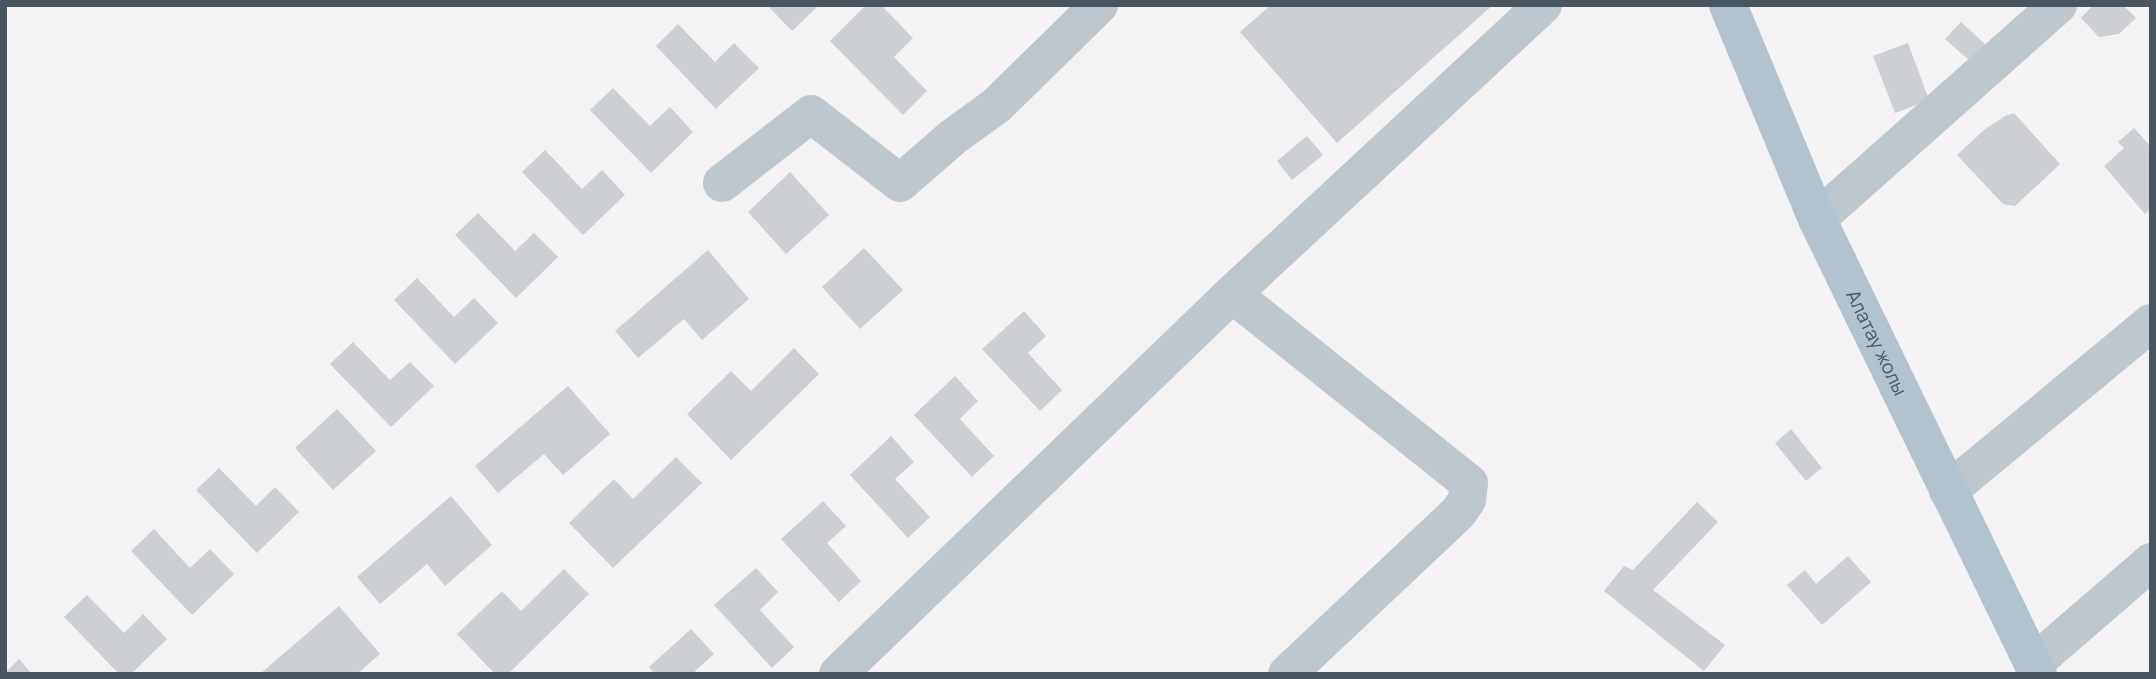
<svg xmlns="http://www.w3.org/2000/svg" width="2156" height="679" font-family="Manrope,sans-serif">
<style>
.building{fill:#cccfd4}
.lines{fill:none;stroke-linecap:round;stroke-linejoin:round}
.minor{stroke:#bec7ce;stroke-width:38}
.major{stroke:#b2c2cf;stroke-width:38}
.labels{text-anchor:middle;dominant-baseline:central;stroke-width:5;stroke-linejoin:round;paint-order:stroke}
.street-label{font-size:19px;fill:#4a565f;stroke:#fff}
</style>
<rect width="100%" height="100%" fill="#f4f2f2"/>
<path class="building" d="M767,5H819L792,31Z
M866,5H881L913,38L894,57L927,91L903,115L830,41Z
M1271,5H1493L1337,143L1240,32Z
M2093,5H2123L2136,18L2119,34L2099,37L2081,18Z
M1961,22L1985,44L1970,61L1945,39Z
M678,24L715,62L734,43L759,68L716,109L656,46Z
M1908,43L1929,100L1895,113L1873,56Z
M613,88L650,126L670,107L693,132L651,173L590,110Z
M2014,113L2060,164L2015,206L2003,204L1957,155L1985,129L2005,116Z
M2134,128L2151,147V208L2145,214L2104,166L2124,148L2118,142Z
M1307,136L1323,155L1292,180L1277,161Z
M545,150L582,189L602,170L625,195L583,235L522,172Z
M790,172L829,215L786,254L748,212Z
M478,213L515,251L534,233L558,257L516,298L455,235Z
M864,248L903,290L860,329L822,287Z
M708,250L749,299L702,340L684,319L638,358L615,331Z
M417,278L454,317L474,298L498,323L455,364L394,300Z
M1024,311L1046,336L1028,353L1062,390L1040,411L982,349Z
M353,342L390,380L410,362L434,386L391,427L330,364Z
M794,348L819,374L731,460L687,414L731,371L751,391Z
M955,376L978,401L960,419L994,456L972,477L914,415Z
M568,386L610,434L563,475L544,454L498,493L475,466Z
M337,409L376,451L333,490L295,448Z
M1791,429L1822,468L1806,481L1775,443Z
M891,436L914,462L895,479L930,517L908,538L850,475Z
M676,457L702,483L613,568L569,523L614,479L633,499Z
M219,468L256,506L275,487L299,512L257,553L196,490Z
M451,496L492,545L445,586L427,564L380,604L357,577Z
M823,501L846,526L827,543L861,581L839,602L781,539Z
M1697,502L1718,522L1653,590L1725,645L1704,671L1604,591L1624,566L1633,570Z
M154,529L190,568L210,549L234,574L192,615L131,551Z
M1848,556L1871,582L1822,625L1787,585L1805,570L1816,584Z
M756,568L778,592L760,610L794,647L772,668L714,605Z
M564,569L589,594L508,674H495L457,634L502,591L521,611Z
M87,595L124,633L143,614L167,639L131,674H119L64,617Z
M339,606L380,654L357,674H260Z
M691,629L714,654L695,671L697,674H655L649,667Z
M19,659L32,674H5V673Z"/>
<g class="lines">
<path class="minor" d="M722,183L811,114L900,183L953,137L997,105L1099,5
M1817,219L2058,5
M1232,294L1469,483L1467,500L1458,513L1287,674
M1948,491L2151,323
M2033,664L2151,562
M838,674L1232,294L1543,5"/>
<path class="major" id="s1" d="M1728,5L1817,219L2038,674"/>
</g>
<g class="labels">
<g class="street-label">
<text stroke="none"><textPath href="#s1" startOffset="369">Алатау жолы</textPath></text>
</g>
</g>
<rect width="2156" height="679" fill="none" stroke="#4a565f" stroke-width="14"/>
</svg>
